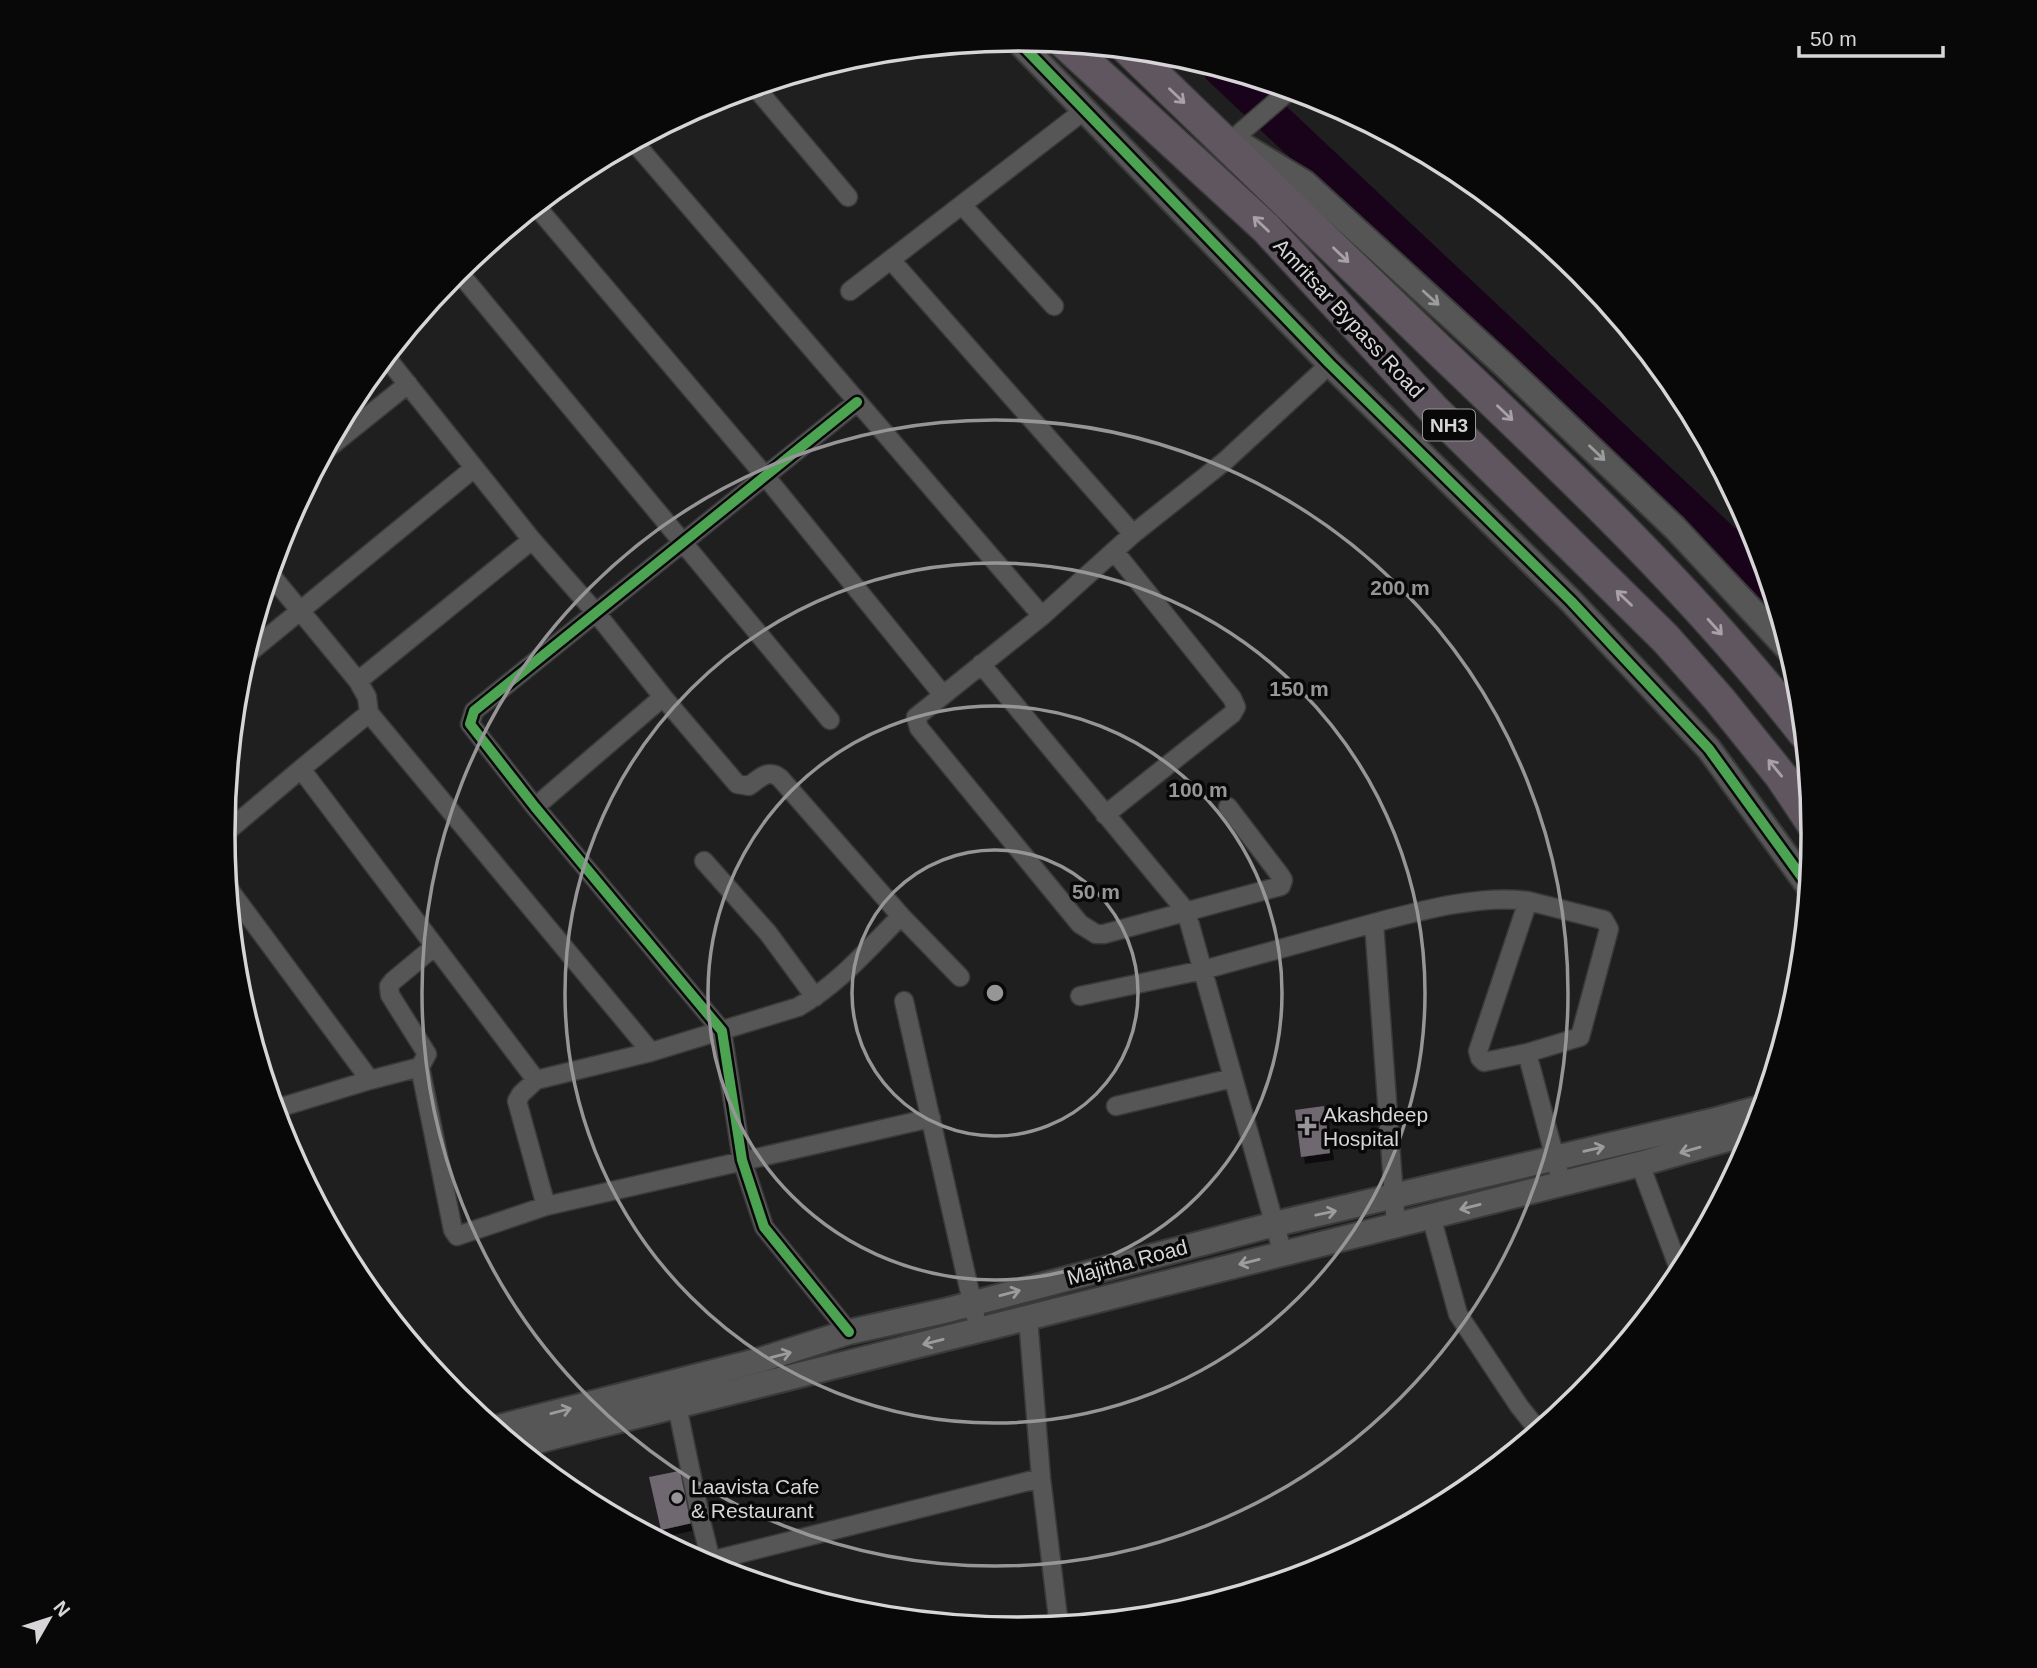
<svg xmlns="http://www.w3.org/2000/svg" width="2037" height="1668" font-family="Arial,sans-serif">
<style>
.lines{fill:none;stroke-linecap:round;stroke-linejoin:round}
.river{stroke:#19031a;stroke-width:35}
.building{fill:#706870;filter:url(#shadow)}
.street-casing{stroke:#3a3a3a;stroke-width:21}
.secondary-casing{stroke:#3a3a3a;stroke-width:28}
.highway-casing{stroke:#3a3a3a;stroke-width:35}
.street{stroke:#565656;stroke-width:18}
.secondary{stroke:#565656;stroke-width:24}
.highway{stroke:#605660;stroke-width:32}
.cycleway-casing{stroke:#090809;stroke-width:15}
.cycleway{stroke:#4ca352;stroke-width:10}
.oneway{stroke:#a7a2a7}
.oneway2{stroke:#9d9c9d}
.ring{fill:none;stroke:#979597;stroke-width:3.5}
.poi-dot{fill:#979597;stroke:#090809;stroke-width:2.5}
.labels{text-anchor:middle;dominant-baseline:central;stroke-width:7;stroke-linejoin:round;paint-order:stroke}
.shield{fill:#090809;stroke:#999899;stroke-width:2}
.shield-label{font-size:19px;font-weight:bold;fill:#d7d5d7}
.street-label{font-size:21px;fill:#d7d5d7;stroke:#090809}
.poi-label{font-size:21px;fill:#d7d5d7;stroke:#090809;text-anchor:start}
.rim{fill:none;stroke:#d7d5d7;stroke-width:3.5}
.centre{fill:#979597;stroke:#090809;stroke-width:3.5}
.ring-label{font-size:21px;text-anchor:middle;font-weight:bold;fill:#979597;stroke:#090809;stroke-width:7;stroke-linejoin:round;paint-order:stroke}
</style>
<defs>
<filter id="shadow"><feDropShadow dx="4" dy="7" stdDeviation="0" flood-color="#0009"/></filter>
</defs>
<rect width="100%" height="100%" fill="#1f1f1f"/>
<g class="lines">
<path class="river" d="M1220,68L1770,585"/>
</g>
<path class="building" d="M1324,1106L1330,1153L1301,1157L1295,1110Z
M689,1469L701,1521L661,1530L649,1477Z"/>
<g class="lines">
<defs>
<path id="street" d="M755,87L848,197
M1233,139L1291,89
M634,142L1042,616
M962,205L1054,306
M536,206L766,477L943,695
M891,260L1133,534
M457,270L830,720
M850,291L1086,109
M386,357L532,540L597,614L663,697L737,784L749,786C759,779 768,768 780,778L901,916L960,977
M327,449L408,384
M270,574L358,681L367,697L369,713
M245,656L473,469
M981,664L1186,911L1283,1254
M358,681L532,540
M301,769L369,713L651,1052
M535,807L663,697
M1228,807L1280,875L1283,880L1281,886L1104,934H1096L1080,924L919,728L916,717L1042,616L1133,534L1225,461L1330,364
M1105,815L1232,714L1236,707L1232,698L1114,551
M223,835L301,769L536,1080L651,1052L798,1007C838,985 869,948 901,916
M704,861L768,933L815,997
M228,888L370,1080L420,1067
M435,946L393,981L389,986L390,995L427,1054L420,1067L453,1230L457,1236L546,1206L517,1101L521,1094L536,1080
M1080,996L1203,970L1374,923
M904,1001L975,1315
M1527,1053L1580,1037L1609,929L1604,920L1528,901
M1116,1106L1233,1078
M275,1109L370,1080
M1640,1164L1681,1274
M546,1206L931,1118
M1431,1216L1458,1314L1519,1406L1539,1431
M1396,1225L1374,923C1419,911 1482,894 1528,901L1478,1051L1480,1058L1484,1062L1527,1053L1562,1184
M1028,1318L1041,1478L1059,1626
M849,1332L764,1227L742,1160L722,1031L535,807L470,724L474,711L857,402
M677,1406L701,1521L713,1569
M702,1563L1041,1478"/>
<path id="secondary" d="M1016,39L1330,364L1571,601L1709,749L1809,887
M1234,140L1305,183L1504,365L1675,528L1790,651
M495,1428L760,1360L849,1332L944,1311L1275,1224L1712,1121L1763,1107
M517,1446L1640,1164L1756,1131"/>
<path id="highway" d="M1065,43L1266,228L1435,411L1666,639L1719,699L1781,776L1813,824
M1128,49C1231,148 1333,248 1436,347C1564,469 1695,593 1804,733"/>
</defs>
<use href="#street" class="street-casing"/>
<use href="#secondary" class="secondary-casing"/>
<use href="#highway" class="highway-casing"/>
<use href="#street" class="street"/>
<use href="#secondary" class="secondary"/>
<use href="#highway" class="highway"/>
<defs>
<path id="cycleway" d="M1016,39L1330,364L1571,601L1709,749L1809,887
M849,1332L764,1227L742,1160L722,1031L535,807L470,724L474,711L857,402"/>
</defs>
<use href="#cycleway" class="cycleway-casing"/>
<use href="#cycleway" class="cycleway"/>
</g>
<defs><path id="oneway-shaft" d="M-6 0H5M1.5-3L5.5 0L1.5 3" fill="none" stroke-width="1.6" stroke-linecap="round" stroke-linejoin="round" transform="scale(1.75)"/></defs>
<g class="oneway">
<use href="#oneway-shaft" transform="translate(1177 96) rotate(44)"/>
<use href="#oneway-shaft" transform="translate(1261 224) rotate(-136)"/>
<use href="#oneway-shaft" transform="translate(1341 255) rotate(44)"/>
<use href="#oneway-shaft" transform="translate(1505 413) rotate(44)"/>
<use href="#oneway-shaft" transform="translate(1624 598) rotate(-136)"/>
<use href="#oneway-shaft" transform="translate(1715 627) rotate(48)"/>
<use href="#oneway-shaft" transform="translate(1775 768) rotate(-129)"/>
</g>
<g class="oneway2">
<use href="#oneway-shaft" transform="translate(1431 298) rotate(42)"/>
<use href="#oneway-shaft" transform="translate(1597 453) rotate(44)"/>
<use href="#oneway-shaft" transform="translate(1594 1149) rotate(-13)"/>
<use href="#oneway-shaft" transform="translate(1690 1150) rotate(164)"/>
<use href="#oneway-shaft" transform="translate(1470 1207) rotate(166)"/>
<use href="#oneway-shaft" transform="translate(1326 1213) rotate(-12)"/>
<use href="#oneway-shaft" transform="translate(1249 1262) rotate(166)"/>
<use href="#oneway-shaft" transform="translate(1010 1293) rotate(-15)"/>
<use href="#oneway-shaft" transform="translate(933 1342) rotate(166)"/>
<use href="#oneway-shaft" transform="translate(781 1355) rotate(-15)"/>
<use href="#oneway-shaft" transform="translate(561 1411) rotate(-15)"/>
</g>
<g class="ring">
<circle cx="995" cy="993" r="143"/>
<circle cx="995" cy="993" r="287"/>
<circle cx="995" cy="993" r="430"/>
<circle cx="995" cy="993" r="573"/>
</g>
<g class="poi-dot">
<path d="M1303.5 1115.5h7v7h7v7h-7v7h-7v-7h-7v-7h7z"/>
<circle cx="677" cy="1498" r="7"/>
</g>
<g class="labels">
<rect class="shield" x="1423" y="409.5" width="52" height="31" rx="5"/>
<g class="shield-label">
<text x="1449" y="425">NH3</text>
</g>
<g class="street-label">
<text transform="translate(1349 318) rotate(47)">Amritsar Bypass Road</text>
<text transform="translate(1127 1262) rotate(-15)">Majitha Road</text>
</g>
<g class="poi-label">
<text x="1323" y="1114">Akashdeep<tspan x="1323" dy="24">Hospital</tspan></text>
<text x="691" y="1486">Laavista Cafe<tspan x="691" dy="24">&amp; Restaurant</tspan></text>
</g>
</g>
<path d="M0 0H2037V1668H0ZM235 834a783 783 0 1 1 1566 0a783 783 0 1 1-1566 0Z" fill="#090809" fill-rule="evenodd"/>
<path class="rim" d="M235 834a783 783 0 1 1 1566 0a783 783 0 1 1-1566 0Z"/>
<circle cx="995" cy="993" r="10" class="centre"/>
<g class="ring-label">
<text x="1400" y="595">200 m</text>
<text x="1299" y="696">150 m</text>
<text x="1198" y="797">100 m</text>
<text x="1096" y="899">50 m</text>
</g>
<g transform="translate(49 1619) rotate(51)" stroke="#090809" stroke-width="5" paint-order="stroke">
<path d="M0-5L12 26L0 18L-12 26Z" fill="#d7d5d7"/>
<text y="-10" font-size="19" font-weight="bold" text-anchor="middle" fill="#d7d5d7">N</text>
</g>
<path d="M1799 46v10h144v-10" fill="none" stroke="#d7d5d7" stroke-width="3.5"/>
<text x="1810" y="46" font-size="21" fill="#d7d5d7" stroke="#090809" stroke-width="5" paint-order="stroke">50 m</text>
</svg>
